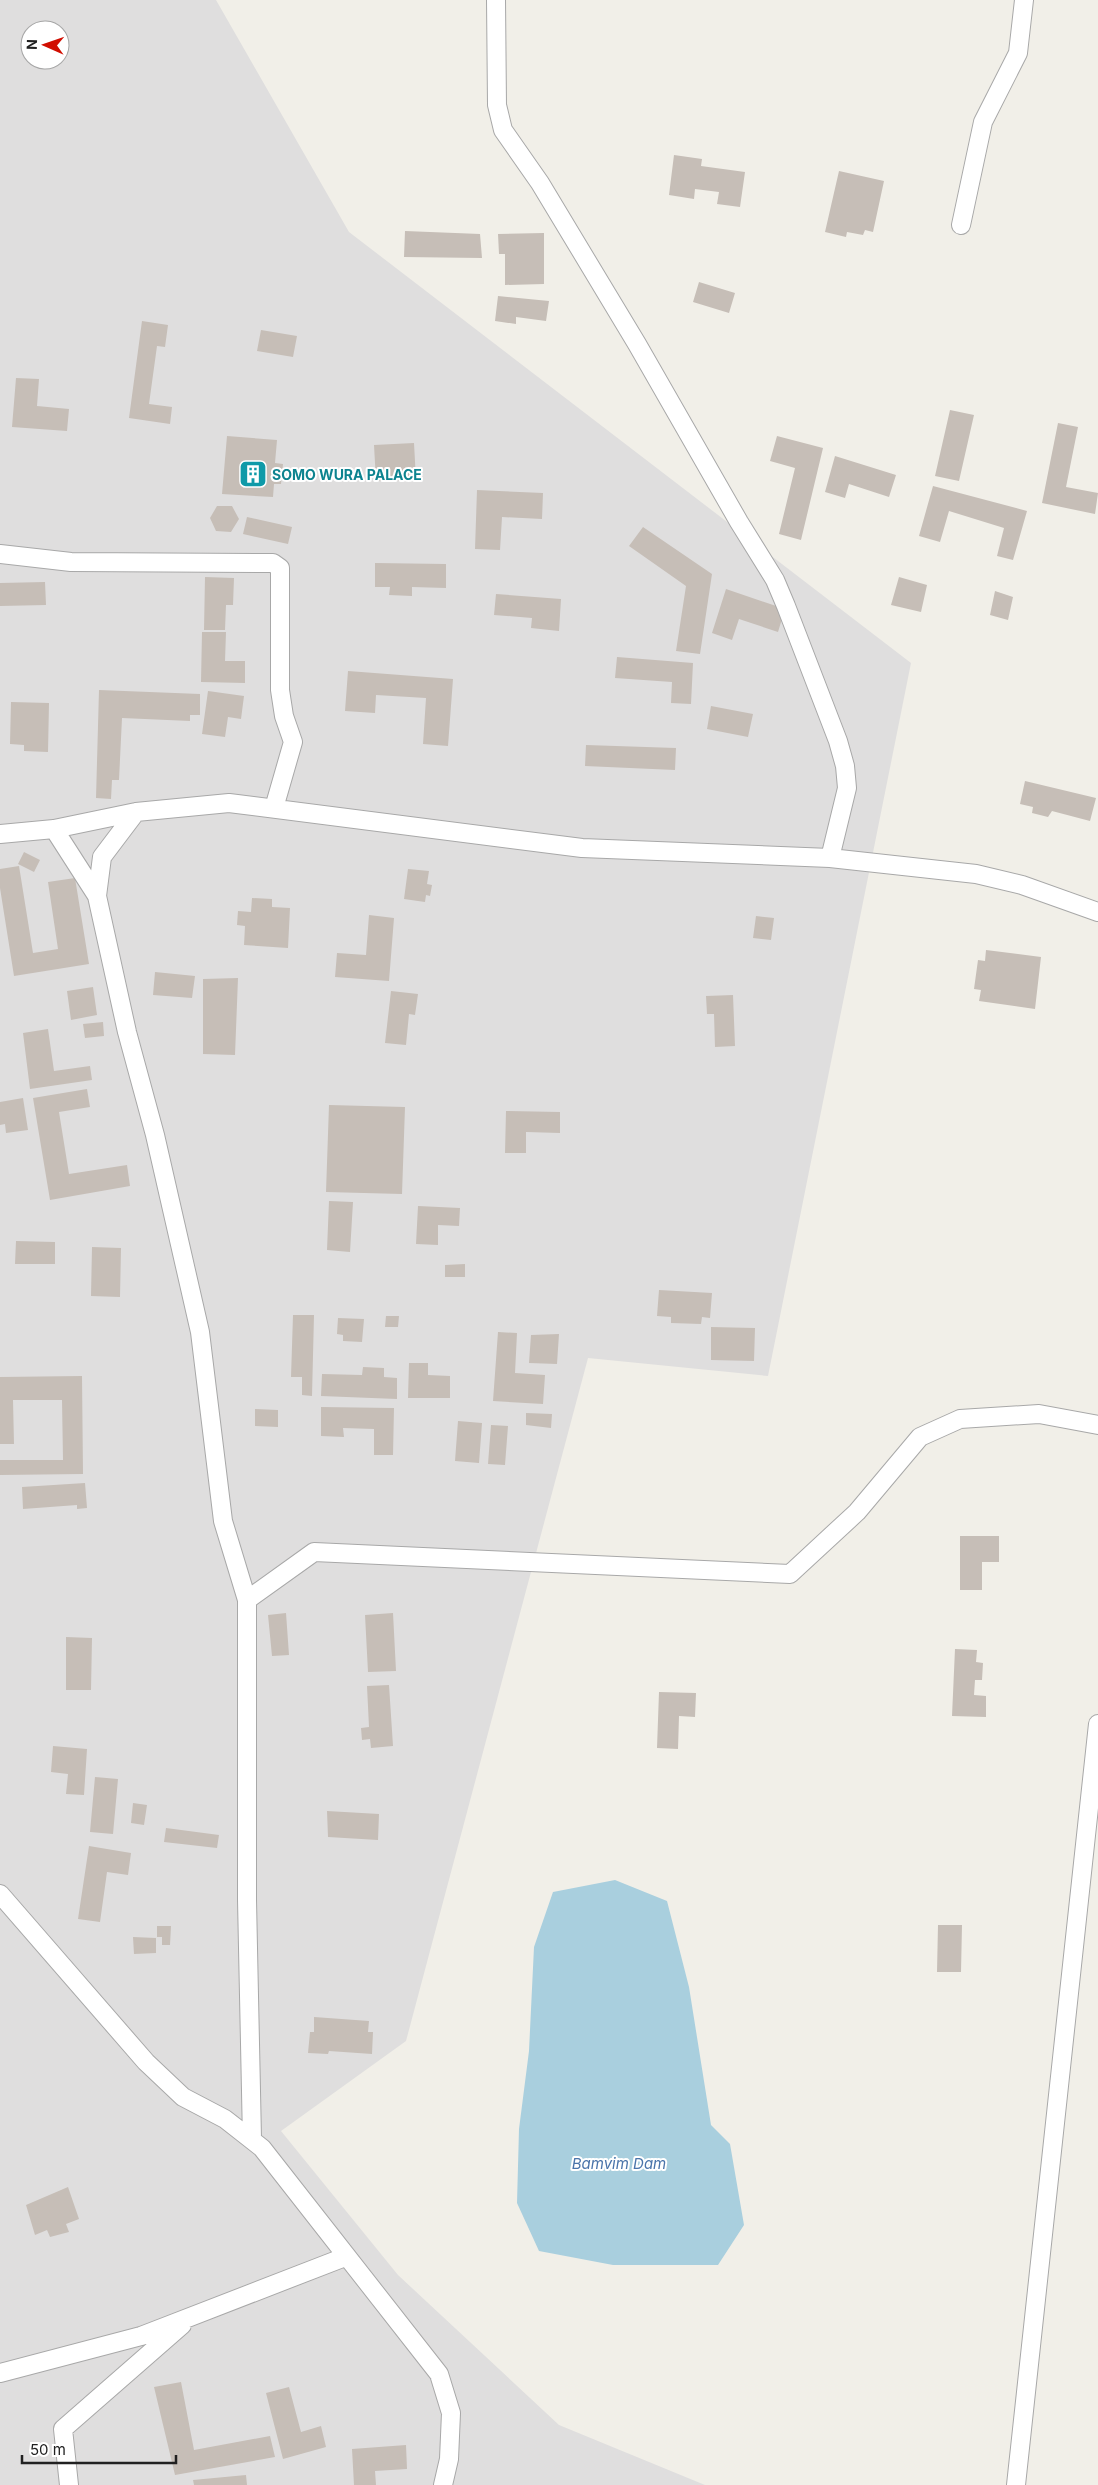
<svg xmlns="http://www.w3.org/2000/svg" width="1098" height="2485" font-family="Inter,sans-serif">
<style>
.residential{fill:#dfdede;fill-rule:evenodd}
.water{fill:#a9cfde}
.building{fill:#c6beb7}
.lines{fill:none;stroke-linecap:round;stroke-linejoin:round}
.street-casing{stroke:#a8a8a8;stroke-width:20}
.street{stroke:#fff;stroke-width:18}
.labels{text-anchor:middle;dominant-baseline:central;stroke-width:4;stroke-linejoin:round;paint-order:stroke}
.culture-label{font-size:14px;font-weight:bold;fill:#0d838f;stroke:#fff;text-anchor:start}
.water-label{font-size:15px;font-style:italic;fill:#4a74aa;stroke:#fff}
</style>
<rect width="100%" height="100%" fill="#f1efe8"/>
<path class="residential" d="M0,0H216L349,232L911,663L768,1376L588,1358L406,2041L281,2131L398,2275L559,2425L705,2485H0ZM30,30H60V60H30Z"/>
<path class="water" d="M615,1880L667,1901L689,1987L711,2125L730,2144L744,2225L718,2265H613L539,2251L517,2203L519,2129L529,2051L534,1947L553,1892Z"/>
<path class="building" d="M674,155L702,159L701,166L745,172L740,207L717,204L719,192L695,189L694,199L669,195Z
M839,171L884,181L873,232L865,230L863,235L847,232L846,237L825,232Z
M405,231L480,234L482,258L404,257Z
M544,233V284L505,285V254H499L498,234Z
M699,282L735,293L729,313L693,302Z
M498,296L549,301L546,321L516,317V324L495,321Z
M142,321L168,325L165,347L157,346L149,404L172,407L170,424L129,418Z
M261,330L297,336L293,357L257,351Z
M16,378L39,379L37,406L69,409L67,431L12,427Z
M950,410L974,415L959,481L935,476Z
M1058,423L1078,427L1066,487L1098,493L1095,514L1042,503Z
M227,436L277,440L275,463L283,464L281,484H274L273,497L222,494Z
M777,436L823,448L801,540L779,534L795,468L770,461Z
M414,443L416,480L376,481L374,445Z
M835,456L896,475L889,497L849,484L845,498L825,492Z
M933,486L1027,511L1013,560L997,556L1004,528L949,511L940,542L919,536Z
M477,490L543,493L542,519L502,517L500,550L475,549Z
M217,506H232L239,519L231,532L216,531L210,518Z
M247,517L292,527L288,544L243,534Z
M643,527L712,574L700,654L676,651L686,586L629,546Z
M375,563L446,564V588L412,587V596L389,595L390,587H375Z
M205,577L234,578L233,605H226L225,630H204Z
M899,577L927,585L921,612L891,605Z
M45,582L46,605L0,606V583Z
M726,589L785,609L778,632L739,619L732,640L712,633Z
M995,591L1013,597L1008,620L990,615Z
M496,594L561,599L559,631L531,628L532,618L494,615Z
M202,632H226L225,661H245V683L201,682Z
M617,657L693,663L691,704L671,703L672,682L615,678Z
M348,671L453,679L448,746L423,744L426,698L376,695L375,713L345,711Z
M99,690L200,694V715H190V721L122,718L119,780H112L111,799L96,798Z
M208,691L244,696L241,719L228,717L225,737L202,734Z
M11,702L49,703L48,752L24,751V745L10,744Z
M711,706L753,714L748,737L707,729Z
M586,745L676,748L675,770L585,766Z
M1025,781L1096,798L1090,821L1052,811L1048,817L1032,813L1033,807L1020,804Z
M24,852L40,860L34,872L18,864Z
M19,866L33,953L58,949L48,882L75,878L89,964L14,976L0,888V869Z
M408,869L429,871L427,884L432,885L430,896L426,895L425,902L404,899Z
M252,898L272,899V907L290,908L288,948L244,945L245,926L237,925L238,911L251,912Z
M369,915L394,918L389,981L335,977L337,953L366,955Z
M756,916L774,918L771,940L753,938Z
M986,950L1041,957L1035,1009L979,1001L981,990L974,989L978,960L985,961Z
M155,972L195,976L192,998L153,995Z
M238,978L235,1055L203,1054V979Z
M93,987L97,1015L71,1020L67,991Z
M391,991L418,994L415,1015L409,1014L406,1045L385,1043Z
M733,995L735,1046L715,1047L714,1014H707L706,996Z
M103,1022L104,1036L85,1038L83,1024Z
M48,1029L54,1071L90,1066L92,1080L30,1089L23,1033Z
M87,1089L90,1107L59,1112L69,1174L127,1165L130,1186L50,1200L33,1098Z
M23,1098L28,1130L6,1133L5,1124L0,1125V1102Z
M329,1105L405,1107L402,1194L326,1192Z
M506,1111L560,1112V1133L526,1132V1153H505Z
M329,1201L353,1202L350,1252L327,1250Z
M418,1206L460,1208L459,1226L438,1225V1245L416,1244Z
M16,1241L55,1242V1264H15Z
M92,1247L121,1248L120,1297L91,1296Z
M465,1264V1277H445V1265Z
M659,1290L712,1293L710,1318L702,1317L701,1324L671,1323V1317L657,1316Z
M293,1315H314L312,1396L302,1395V1377H291Z
M386,1316H399L398,1327H385Z
M338,1318L364,1319L362,1342L343,1341V1335L337,1334Z
M711,1327L755,1328L754,1361L711,1360Z
M498,1332L517,1333L515,1373L545,1375L543,1404L493,1401Z
M559,1334L557,1364L529,1363L531,1335Z
M409,1363H428V1375L450,1376V1398H408Z
M363,1367L384,1368V1377L397,1378V1399L321,1396L322,1374L362,1375Z
M82,1376L83,1474L0,1475V1460H63L62,1400H13L14,1444H0V1377Z
M321,1407L394,1408L393,1455H374V1429L343,1428L344,1437L321,1436Z
M255,1409L278,1410V1427L255,1426Z
M526,1413L552,1414L551,1428L526,1425Z
M458,1421L482,1423L479,1463L455,1461Z
M491,1425L508,1426L505,1465L488,1464Z
M85,1483L87,1508L77,1509V1505L23,1509L22,1487Z
M960,1536H999V1562H982V1590H960Z
M286,1613L289,1655L272,1656L268,1615Z
M393,1613L396,1671L368,1672L365,1615Z
M66,1637L92,1638L91,1690H66Z
M955,1649L977,1650L976,1662L983,1663L982,1680H975L974,1695L986,1696V1717L952,1716Z
M389,1685L393,1746L371,1748L370,1739L362,1740L361,1728L369,1727L367,1686Z
M659,1692L696,1693L695,1717L679,1716L678,1749L657,1748Z
M53,1746L87,1749L84,1795L66,1794L68,1774L51,1772Z
M95,1777L118,1779L113,1834L90,1832Z
M133,1803L147,1805L144,1825L131,1823Z
M327,1811L379,1814L378,1840L328,1837Z
M166,1828L219,1835L217,1848L164,1842Z
M89,1846L131,1853L128,1875L107,1872L100,1922L78,1919Z
M938,1925H962L961,1972H937Z
M157,1926H171L170,1945H162V1937H157Z
M133,1937L156,1938V1953L134,1954Z
M314,2017L369,2021L368,2032H373L372,2054L329,2051L328,2054L308,2053L310,2032H314Z
M68,2187L79,2219L66,2224L69,2232L50,2237L47,2230L35,2235L26,2205Z
M181,2382L194,2450L270,2436L275,2457L175,2475L154,2387Z
M289,2387L301,2432L321,2426L326,2447L283,2459L266,2393Z
M406,2445L407,2469L375,2471L376,2485H354L352,2449Z
M246,2475L247,2485H194L193,2480Z"/>
<g class="lines">
<defs>
<path id="street" d="M496,0L497,105L503,130L540,183L637,344L739,522L775,580L786,606L838,741L845,766L847,788L830,858
M961,225L983,122L1018,53L1024,0
M0,554L71,562L273,563L280,568V690L284,716L293,742L274,808
M136,812L102,857L97,896L127,1032L155,1135L200,1332L223,1521L247,1600V1900L252,2139
M54,829L97,896
M0,834L54,829L136,812L229,803L582,848L830,858L976,874L1022,885L1098,912
M247,1600L314,1552L790,1574L857,1512L920,1437L960,1419L1039,1414L1098,1425
M0,1894L146,2062L183,2097L225,2119L262,2148L439,2374L451,2413L449,2459L443,2485
M0,2373L141,2336L345,2257
M69,2485L63,2429L182,2325
M1016,2485L1098,1724"/>
</defs>
<use href="#street" class="street-casing"/>
<use href="#street" class="street"/>
</g>
<defs>
<symbol id="building-square" viewBox="-11 -11 22 22"><rect x="-9" y="-9" width="18" height="18" rx="4" fill="#0f9aa8" stroke="#fff"/><path d="M-4-6H4V6H1V3H-1V6H-4ZM-2.5-4.3h1.7v1.8h-1.7ZM.8-4.3h1.7v1.8H.8ZM-2.5-1h1.7V.8h-1.7ZM.8-1h1.7V.8H.8Z" fill="#fff"/></symbol>
</defs>
<g fill-rule="evenodd">
<use href="#building-square" x="237" y="458" width="32" height="32"/>
</g>
<g class="labels">
<g class="culture-label">
<text x="272" y="474">SOMO WURA PALACE</text>
</g>
<g class="water-label">
<text x="619" y="2163">Bamvim Dam</text>
</g>
</g>
<g transform="translate(45 45) rotate(272)"><circle r="24" fill="#ffffff" stroke="#a6a6a6"/>
<path d="M0-4L9 19L0 12L-9 19Z" fill="#d10e01"/>
<text y="-8" font-size="14" font-weight="bold" text-anchor="middle" fill="#212121">N</text>
</g>
<path d="M22 2455v8h154v-8" fill="none" stroke="#212121" stroke-width="2.5"/>
<text x="30" y="2455" font-size="15" fill="#212121" stroke="#ffffff" stroke-width="4" paint-order="stroke">50 m</text>
</svg>
